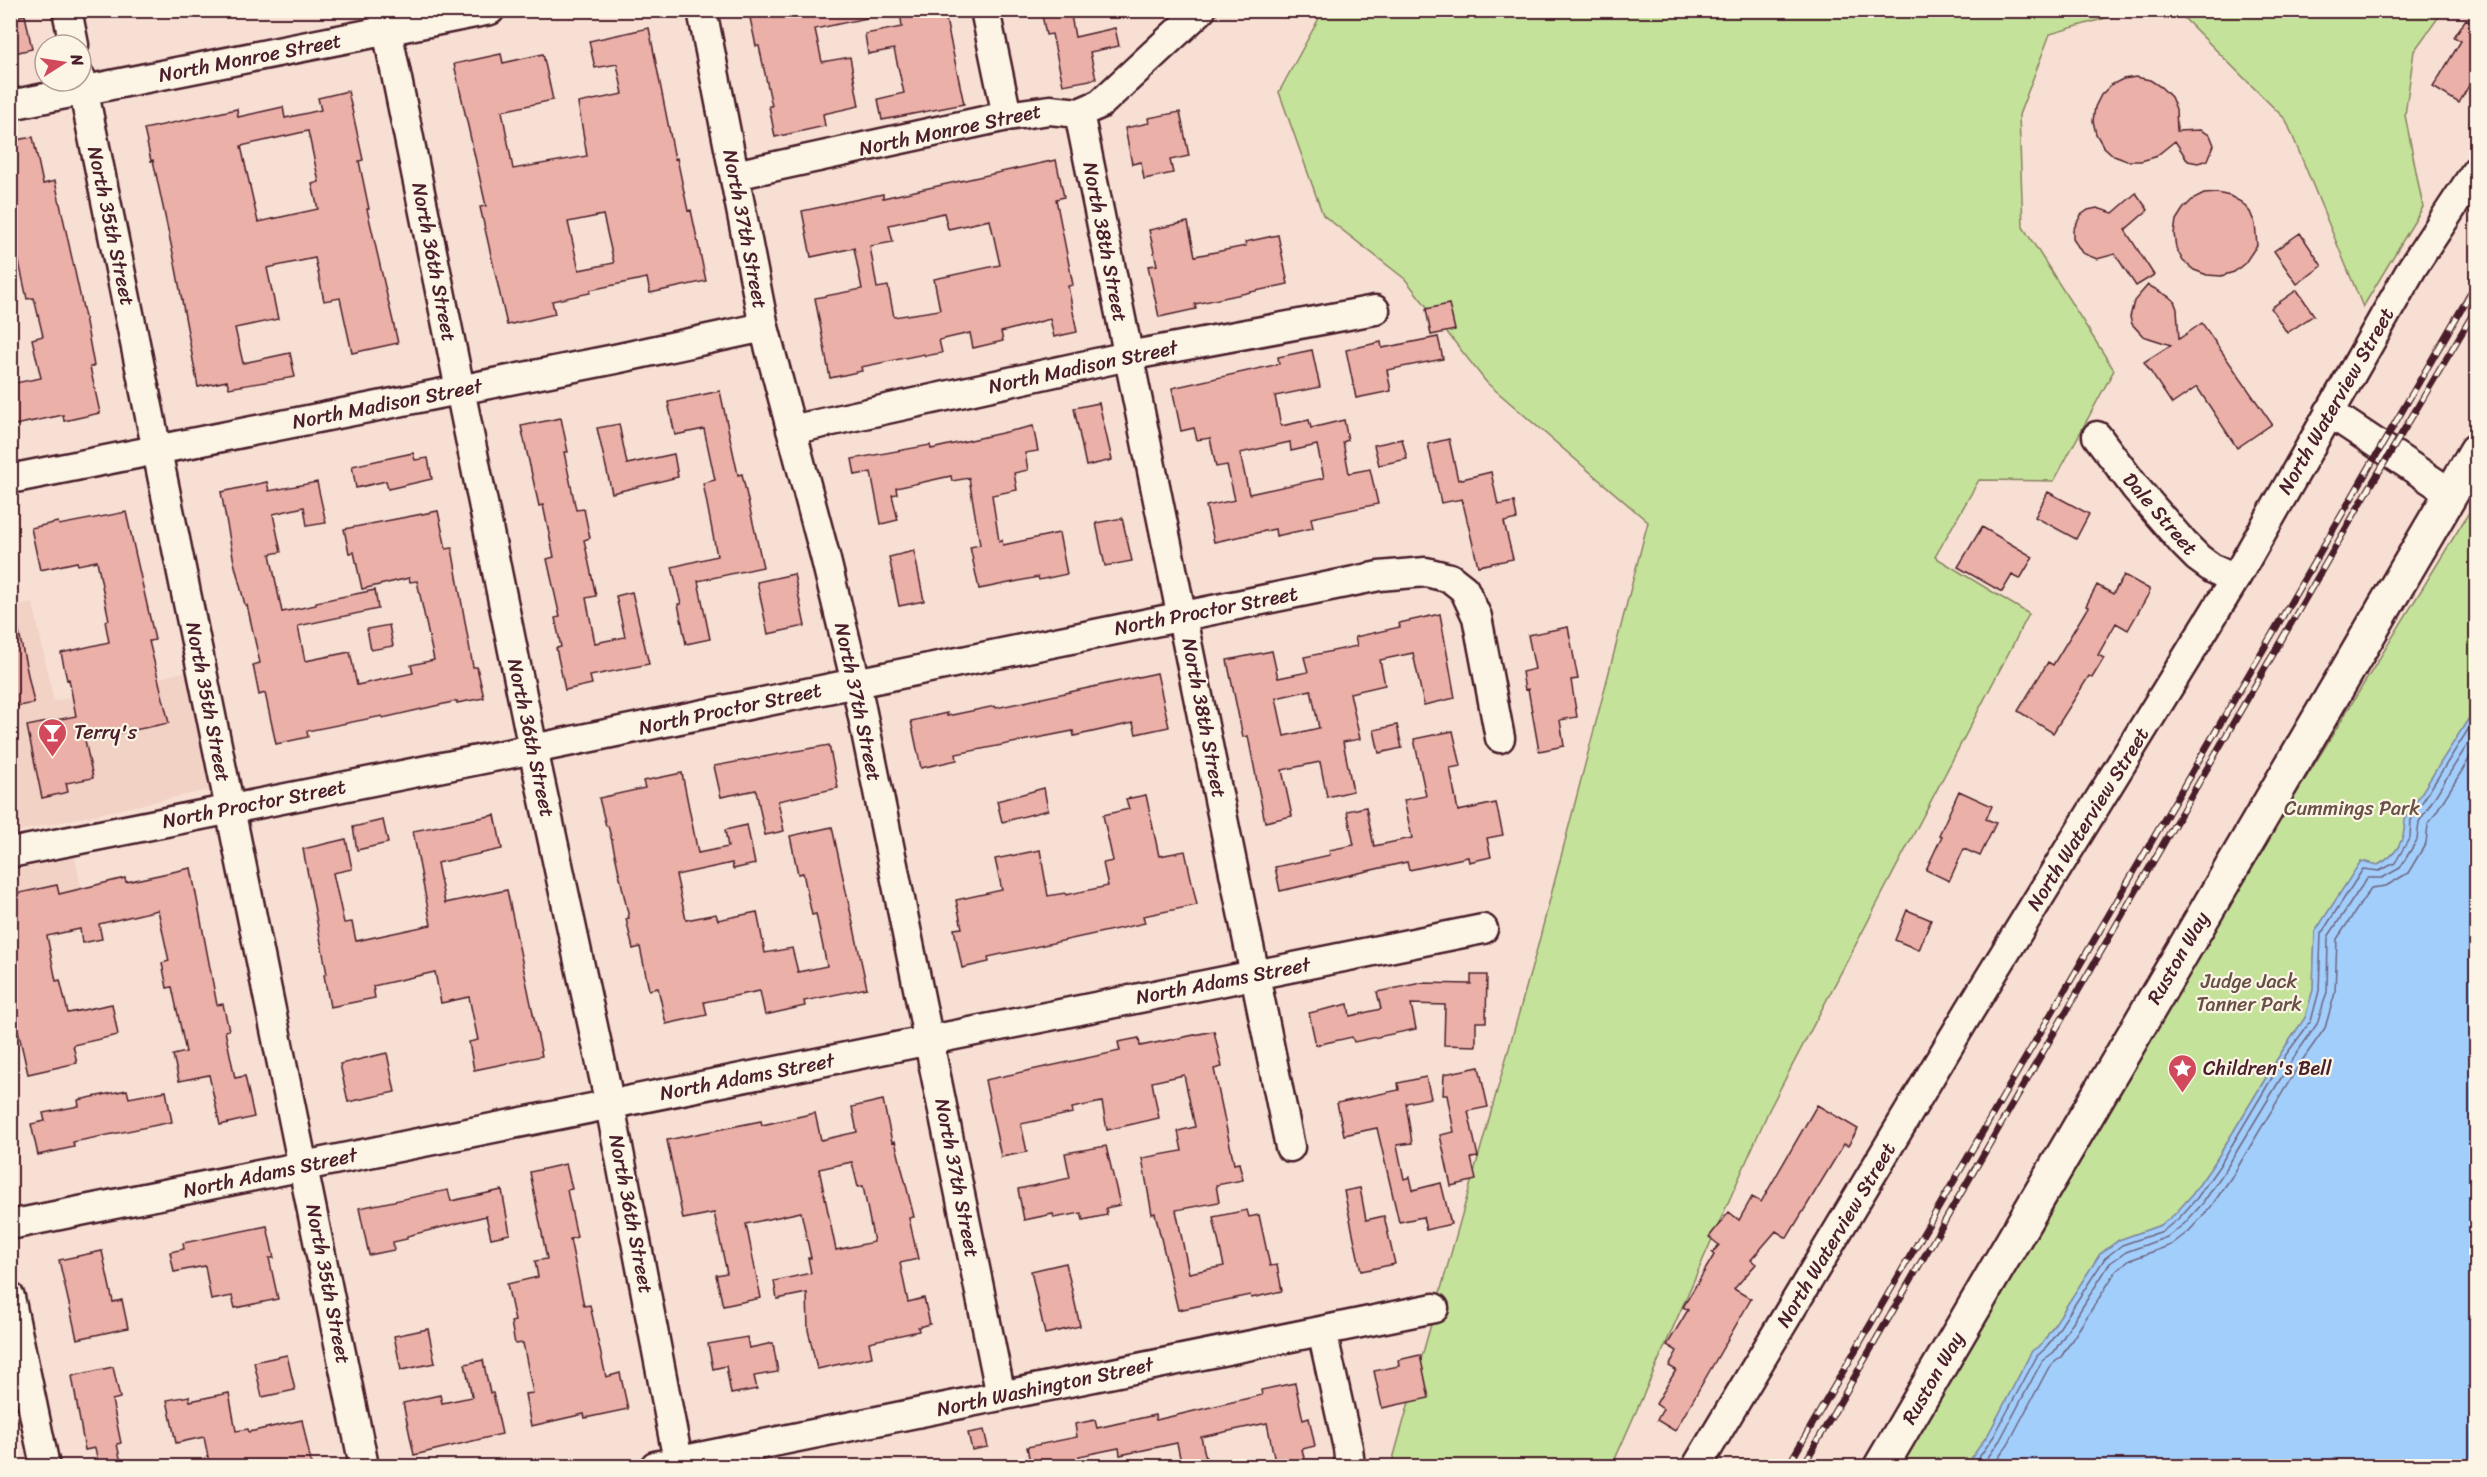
<svg xmlns="http://www.w3.org/2000/svg" width="2487" height="1477" font-family="Sriracha,sans-serif">
<style>
.built{fill:#f3d2c6}
.green{fill:#c5e29a;stroke:#888062;stroke-width:1.5}
.water{fill:#a2cefc;stroke:#7f88a8;stroke-width:1.5}
.lines{fill:none;stroke-linecap:round;stroke-linejoin:round}
.shore{stroke:#6d657f;stroke-width:1.5}
.building{fill:#ebb0a8;stroke:#4a1f2b;stroke-width:1.5;fill-rule:evenodd}
.minor-casing{stroke:#4a1f2b;stroke-width:33}
.major-casing{stroke:#4a1f2b;stroke-width:38}
.minor{stroke:#fcf5e5;stroke-width:28}
.major{stroke:#fcf5e5;stroke-width:33}
.rail-casing{stroke:#4a1f2b;stroke-width:7}
.rail{stroke:#fcf5e5;stroke-width:4.5;stroke-dasharray:14;stroke-linecap:butt}
.labels{text-anchor:middle;dominant-baseline:central;stroke-width:4.5;stroke-linejoin:round;paint-order:stroke}
.street-label{font-size:20px;fill:#4a1f2b;stroke:#fcf5e5}
.poi-label{font-size:20px;fill:#4a1f2b;stroke:#fcf5e5;text-anchor:start}
.park-label{font-size:20px;fill:#695047;stroke:#fcf5e5}
</style>
<rect width="100%" height="100%" fill="#f7e0d3"/>
<filter id="ink" filterUnits="userSpaceOnUse"><feTurbulence type="fractalNoise" baseFrequency=".0167" numOctaves="2"/><feDisplacementMap in="SourceGraphic" scale="12" xChannelSelector="R" yChannelSelector="G"/><feConvolveMatrix kernelMatrix="1 2 1 2 8 2 1 2 1" color-interpolation-filters="sRGB"/></filter>
<g filter="url(#ink)">
<path class="built" d="M33,603L54,701L188,671L214,789L11,833L10,607Z
M75,857L89,927L11,944L10,871Z"/>
<path class="green" d="M1323,11H2130L2050,34L2019,115L2023,227L2114,370L2054,481L1979,480L1935,557L2029,614L1769,1110L1612,1466H1391L1537,949L1648,522L1487,383L1405,279L1323,215L1279,92Z
M2177,11H2443L2414,51L2405,115L2423,207L2363,307L2286,120Z
M2476,501V707L2405,819C2405,841 2397,855 2378,865L2361,861L2315,932L2313,990L2305,1018L2281,1053L2215,1162L2192,1195L2175,1214L2161,1225L2119,1240L2100,1254L2042,1344L2032,1351L1989,1433L1966,1466H1900L2266,843Z"/>
<path class="water" d="M2476,707V1466H1966L1989,1433L2032,1351L2042,1344L2100,1254L2119,1240L2161,1225L2175,1214L2192,1195L2215,1162L2281,1053L2305,1018L2313,990L2315,932L2361,861L2378,865C2397,855 2405,841 2405,819Z"/>
<g class="lines">
<path class="shore" d="M1973,1466L1994,1436L2037,1356L2047,1347L2105,1258L2122,1245L2163,1231L2179,1218L2197,1198L2220,1165L2285,1056L2311,1021L2319,991L2321,934L2363,869L2379,871L2395,863L2410,837L2411,820L2476,717
M1982,1466L2000,1440L2042,1361L2054,1352L2110,1263L2126,1252L2167,1237L2184,1224L2203,1203L2226,1169L2292,1060L2317,1024L2327,992L2328,937L2367,878H2382L2400,868L2417,840L2419,822L2476,731
M1993,1466L2008,1444L2049,1367L2061,1357L2117,1270L2130,1260L2171,1245L2189,1231L2210,1208L2233,1175L2299,1065L2325,1028L2335,993L2337,939L2371,888L2386,886L2408,873L2426,843L2428,825L2476,748"/>
</g>
<path class="building" d="M787,10H866L867,18L815,29L822,62L850,57L859,106L823,114L825,126L775,137L769,106H772L759,46H756L750,18Z
M900,10H944L964,104L882,120L878,99L904,93L894,49L868,54L865,34L902,27Z
M1041,10H1070L1075,37L1115,28L1119,46L1090,52L1096,79L1063,85L1052,34L1046,35Z
M25,15L32,49L10,54V18Z
M2476,15V73L2459,103L2433,87L2461,41L2454,37L2466,19L2472,22Z
M649,28L675,159L677,158L688,211L691,210L706,281L650,293L647,278L590,290V293L552,301L555,314L507,325L480,207L486,206L454,64L501,54L503,63L543,54L553,100L502,111L513,169L587,156L578,103L623,94L617,64L595,68L589,41ZM603,215L614,263L579,270L568,222Z
M2136,77L2150,80L2161,87L2171,97L2176,109L2177,131L2200,130L2210,135L2214,145L2208,160L2198,163L2188,161L2175,141L2155,157L2141,161H2127L2114,156L2103,146L2096,134L2093,121L2095,107L2101,95L2111,85L2123,79Z
M348,91L363,160L359,161L369,209H367L398,343L352,353L340,298L324,301L315,258L267,268L278,319L235,328L243,363L290,353L295,377L229,388L227,381L198,387L175,263L153,160L151,161L144,129L237,109L238,117L283,107L285,118L321,110L318,98ZM308,131L319,182L312,184L318,209L258,222L241,146Z
M1180,112L1189,156L1170,160L1173,173L1144,179L1141,162L1132,164L1125,128L1149,123L1148,118Z
M33,137L43,184L55,181L86,322L94,366L90,367L100,413L64,421L63,415L10,426V384L41,378L32,339L43,336L34,298L27,299L10,220V141Z
M1056,160L1064,197L1056,199L1073,285L1068,286L1077,332L1054,337L1050,319L1001,332L1003,341L973,348L970,333L939,340L942,353L925,356L924,354L861,367L862,371L830,378L815,298L862,289L854,248L811,257L802,211L883,194V198ZM944,213L948,229L990,220L1000,265L934,279L940,310L894,317L888,286L877,288L870,246L893,242L889,225Z
M2136,193L2148,210L2125,230L2154,275L2136,286L2115,254L2097,259L2082,253L2073,239V230L2081,215L2088,210L2097,208L2113,213Z
M2217,193L2230,196L2241,202L2250,212L2255,224L2257,245L2245,263L2234,272L2221,276L2207,275L2194,270L2183,261L2176,248L2174,234L2176,220L2183,209L2192,200L2204,194Z
M1188,222L1195,256L1246,246L1245,242L1278,235L1288,284L1195,304L1196,309L1159,317L1148,266L1157,265L1149,230Z
M2300,233L2322,266L2297,284L2274,251Z
M2148,285L2168,296L2174,301L2177,309L2179,339L2202,323L2272,424L2237,448L2197,387L2172,404L2144,362L2171,345L2143,336L2132,324L2130,317L2134,301Z
M2297,290L2314,315L2287,333L2271,308Z
M1449,304L1455,330L1431,335L1426,309Z
M1438,337L1443,359L1387,370L1391,391L1356,398L1346,350L1381,342L1382,348Z
M1312,350L1320,387L1275,396L1281,426L1309,420L1311,428L1344,420L1348,440L1343,442L1349,473L1370,469L1378,504L1311,518L1313,528L1276,536L1275,529L1214,542L1206,506L1235,500L1227,465L1216,467L1210,438L1197,440L1194,428L1181,431L1172,388L1279,364L1278,357ZM1290,442L1291,451L1317,445L1324,478L1249,494L1240,453Z
M720,391L738,475L742,474L763,567L698,581L710,639L686,644L678,604H681L672,567L717,556L703,483L715,480L704,429L675,435L668,402Z
M1099,403L1112,460L1086,466L1074,408Z
M561,418L568,452H564L576,510L584,509L590,538L584,540L596,596L586,598L595,643L625,637L616,596L632,592L649,664L590,676L592,684L565,690L556,648L561,647L555,618L560,617L547,559L554,557L543,505L539,506L521,426Z
M619,424L627,464L674,454L678,477L612,493L597,428Z
M1033,426L1038,451L1025,453L1028,470L1014,473L1017,490L992,495L999,541L1002,540L1003,545L1059,533L1067,574L1039,580L1038,577L979,589L970,547L980,545L969,478L952,481L951,476L896,488L897,494L892,495L898,520L881,524L871,472L855,475L852,459L930,445L931,449Z
M1402,439L1407,459L1379,465L1374,445Z
M1449,439L1458,480L1491,472L1498,505L1514,502L1517,519L1504,522L1513,559L1478,566L1462,499L1441,503L1428,444Z
M413,453L415,460L428,458L432,479L388,489L386,481L356,488L352,466Z
M267,482L269,491L317,482L326,523L307,526L304,507L273,514L281,552L270,554L282,612L316,605V602L375,590L378,609L298,626L305,661L350,652L357,685L413,673L411,665L434,660L417,581L410,582L409,578L362,589L354,552L349,553L344,529L438,511L446,549L452,548L473,667H477L484,698L457,703V701L383,718L382,716L307,731L308,737L276,744L265,693L259,695L253,665L260,663L247,605H245L234,562L221,492Z
M2048,492L2089,514L2076,539L2035,517Z
M126,512L155,640L149,641L169,723L85,740L93,778L66,783L68,792L42,798L27,726L76,716L69,679L67,680L61,653L109,642L105,621L109,620L97,561L78,565L77,562L40,570L31,528L58,522L59,525Z
M1122,518L1132,561L1105,566L1096,523Z
M1982,527L2033,557L2020,579L2012,575L2002,592L1958,567Z
M914,551L924,601L899,606L889,557Z
M794,574L805,626L768,634L757,582Z
M2124,575L2149,589V593L2128,630L2116,623L2098,655L2104,658L2092,678L2089,676L2053,733L2018,711L2048,662L2053,665L2088,607L2086,606L2097,585L2113,594Z
M1440,614L1455,698L1424,705L1413,653L1380,660L1385,685L1350,693L1360,739L1343,742L1353,791L1327,797L1320,762L1282,770L1292,816L1265,822L1248,736L1243,737L1227,660L1272,651L1278,678L1308,672L1304,657L1357,646L1355,637L1400,627L1399,623ZM1311,690L1319,728L1284,736L1276,698Z
M389,625L393,646L371,650L367,629Z
M1568,627L1578,679L1571,680L1577,717L1560,720L1564,746L1539,751L1528,689L1525,690L1522,672L1535,669L1528,635Z
M10,628H18L34,703L10,708Z
M1157,673L1169,727L1136,734L1133,723L1074,736L1073,731L956,754L957,760L921,768L911,721L947,713V716L995,706L996,708Z
M1397,725L1402,748L1379,753L1374,730Z
M1453,731L1461,766L1450,768L1458,811L1496,803L1503,835L1487,838L1491,857L1469,862L1468,857L1409,870L1407,862L1280,891L1275,867L1330,855L1329,850L1354,845L1347,811L1366,807L1374,846L1412,838L1404,800L1426,796L1414,739Z
M829,745L838,788L778,801L784,831L765,835L756,790L721,797L714,766Z
M682,773L698,853L728,847L725,830L747,825L755,864L733,869L732,863L676,875L686,920L716,914L718,920L757,912L765,953L792,948L798,972L827,966L816,914L812,915L803,873L798,874L790,836L832,827L867,988L804,1001L805,1006L765,1015L760,991L704,1002L707,1015L666,1024L658,988L649,990L640,947L633,949L626,919L629,918L612,841L608,826H606L599,798L645,788L643,781Z
M1044,788L1048,810L1002,822L997,801Z
M1959,791L1992,806L1986,819L1996,823L1980,856L1964,849L1949,881L1926,870L1942,836L1939,835Z
M1146,795L1159,856L1185,851L1197,905L1143,916L1145,923L988,957L989,962L962,968L954,929L962,928L956,900L1002,890L995,859L1040,850L1048,896L1065,893L1066,895L1108,886L1103,863L1113,861L1103,815L1129,809L1126,799Z
M495,815L502,849L437,863L445,903L507,890L542,1056L474,1070L469,1042L478,1040L469,997L441,1003L435,972L373,986L375,998L330,1007L324,975L327,974L303,849L346,839L352,869L333,873L344,923L352,922L356,941L431,925L413,831Z
M383,820L388,843L357,850L353,827Z
M191,868L217,1005L223,1004L229,1030L225,1031L235,1078L245,1076L254,1117L220,1125L209,1075L179,1081L173,1055L186,1052L172,987L167,988L162,963L169,961L158,910L99,924L102,939L82,943L80,929L47,936L56,981L60,980L68,1013L112,1004L118,1035L73,1045L77,1063L28,1074L15,1017H18L12,990L16,989L10,963V895L57,885L59,894L125,878L126,882Z
M1907,910L1931,920L1919,950L1895,940Z
M1471,975H1487L1486,1022H1476V1046L1444,1045L1445,1005L1411,1004L1416,1029L1354,1042L1352,1037L1316,1045L1309,1013L1348,1004L1350,1016L1381,1009L1377,992L1421,983L1471,984Z
M1214,1031L1222,1067L1214,1069L1234,1164L1239,1163L1243,1180L1216,1185L1219,1202L1176,1210L1189,1273L1224,1266L1213,1217L1247,1210L1249,1217L1259,1215L1270,1266L1277,1265L1282,1291L1251,1298L1250,1295L1178,1310L1155,1213L1152,1214L1142,1158L1182,1151L1178,1131L1195,1127L1184,1075L1152,1082L1159,1118L1107,1130L1102,1102L1072,1108L1073,1113L1021,1124L1027,1152L1001,1157L985,1080L1120,1051L1118,1042L1139,1038L1140,1046Z
M387,1053L395,1092L348,1102L340,1064Z
M1479,1067L1488,1107L1468,1111L1478,1157L1471,1158L1476,1180L1451,1186L1440,1135L1454,1132L1447,1095H1443L1444,1074Z
M1426,1077L1431,1098L1406,1103L1412,1143L1397,1145L1404,1179L1410,1177L1413,1190L1441,1183L1451,1224L1426,1230L1423,1217L1399,1222L1377,1128L1344,1135L1337,1103L1399,1090L1398,1083Z
M127,1090L129,1098L166,1091L172,1122L73,1142L74,1147L38,1155L31,1124L45,1121L43,1113L79,1106L78,1100Z
M883,1100L892,1142L895,1141L914,1217L909,1218L918,1259L900,1263L908,1302L924,1298L930,1324L918,1327L919,1331L869,1342L872,1357L817,1369L808,1330L807,1293L777,1299L774,1281L811,1273L808,1258H811L801,1212L746,1224L761,1298L723,1306L716,1275L727,1273L714,1213L683,1219L667,1140L761,1121L762,1125L815,1113L821,1140L857,1132L852,1107ZM852,1162L858,1187L863,1186L874,1242L836,1250L819,1169Z
M1817,1105L1858,1129L1848,1146L1844,1144L1787,1238L1776,1231L1751,1260L1756,1264L1734,1289L1751,1299L1675,1431L1657,1420L1663,1409L1656,1404L1676,1370L1669,1366L1677,1351L1667,1345L1688,1310L1683,1307L1714,1255L1712,1253L1719,1245L1709,1237L1729,1212L1739,1220L1752,1197L1761,1202Z
M1106,1146L1120,1205L1106,1208L1107,1215L1083,1220L1081,1213L1054,1218L1053,1214L1024,1220L1018,1189L1070,1178L1065,1153Z
M566,1164L572,1189L567,1190L577,1237L570,1239L584,1306L590,1305L606,1377L620,1373L628,1409L585,1418L584,1414L531,1426L525,1394L533,1393L523,1343L515,1344L511,1322L515,1321L507,1284L538,1277L535,1261L547,1259L530,1172Z
M1360,1188L1366,1220L1384,1216L1395,1264L1361,1271L1344,1191Z
M448,1190L451,1201L502,1190L510,1234L491,1238L486,1216L407,1236V1239L393,1242L394,1250L369,1255L359,1208Z
M267,1226L274,1258H269L278,1299L235,1308L232,1296L211,1300L205,1266L174,1272L170,1252L184,1249L183,1243Z
M102,1251L113,1302L122,1300L128,1328L77,1339L59,1260Z
M1066,1263L1080,1326L1045,1334L1031,1271Z
M428,1329L435,1363L401,1370L394,1336Z
M747,1337L749,1348L773,1343L778,1372L754,1376L757,1389L731,1394L726,1366L713,1369L708,1344Z
M287,1355L295,1390L262,1397L254,1362Z
M1420,1355L1429,1398L1382,1408L1374,1371L1399,1366L1398,1360Z
M483,1360L490,1393H493L502,1434L414,1455L403,1403L440,1395L442,1403L472,1397L465,1364Z
M113,1367L120,1398L112,1400L121,1443L117,1444L122,1467H99L95,1448L85,1450L72,1376Z
M1295,1383L1303,1420L1309,1418L1315,1446L1302,1449L1306,1467H1276L1267,1423L1201,1437L1207,1463L1190,1467H1182L1177,1443L1120,1455L1119,1448L1079,1456L1081,1467H1031L1027,1447L1077,1437L1075,1424L1095,1420L1097,1428L1155,1415L1156,1420L1262,1395L1261,1390Z
M229,1393L236,1431L248,1429L249,1432L302,1420L312,1467H210L204,1437L176,1443L167,1400L189,1396L190,1401Z
M984,1430L988,1447L972,1450L968,1433Z"/>
<g class="lines">
<defs>
<path id="minor" d="M67,10L74,45
M383,10L533,749L610,1105L679,1466
M702,10L764,327L825,556L856,683L1001,1396
M985,10L1007,116
M81,78L364,1466
M10,105L490,10
M1079,113L1290,1147
M735,175L1007,116L1050,110L1079,113L1100,104L1201,10
M2329,412L2452,494
M791,430L1128,356L1375,310
M2097,436L2135,487L2184,544L2198,558L2213,569L2235,579
M10,479L615,359L764,327
M10,853L533,749L1379,576L1426,572L1450,578L1464,589L1477,617L1500,738
M10,1225L1483,929
M10,1297L45,1466
M1322,1331L1348,1448L1350,1466
M655,1466L1434,1308
M1697,1466L1970,1010L2235,579L2412,268L2476,171"/>
<path id="major" d="M1881,1466L2476,451"/>
</defs>
<use href="#minor" class="minor-casing"/>
<use href="#major" class="major-casing"/>
<use href="#minor" class="minor"/>
<use href="#major" class="major"/>
<defs>
<path id="rail" d="M1788,1466L2476,284
M1803,1466L2370,487L2476,309"/>
</defs>
<use href="#rail" class="rail-casing"/>
<use href="#rail" class="rail"/>
</g>
</g>
<defs>
<symbol id="bar-pin" viewBox="-11 -11 22 30"><path d="M0 17L-7.5 6A9.5 9.5 0 1 1 7.5 6Z" fill="#d1495b" stroke="#fcf5e5"/><path d="M-6-5H6L.8 .8V4.5H3.5V6h-7V4.5H-.8V.8Z" fill="#fff"/></symbol>
<symbol id="sight-pin" viewBox="-11 -11 22 30"><path d="M0 17L-7.5 6A9.5 9.5 0 1 1 7.5 6Z" fill="#d1495b" stroke="#fcf5e5"/><path d="M0-6L1.8-2.2L6-1.7L2.9 1.2L3.7 5.4L0 3.3L-3.7 5.4L-2.9 1.2L-6-1.7L-1.8-2.2Z" fill="#fff"/></symbol>
</defs>
<g fill-rule="evenodd">
<use href="#bar-pin" x="36" y="716" width="33" height="45"/>
<use href="#sight-pin" x="2166" y="1052" width="33" height="45"/>
</g>
<g class="labels">
<g class="street-label">
<text transform="translate(250 58) rotate(-11)">North Monroe Street</text>
<text transform="translate(950 130) rotate(-12)">North Monroe Street</text>
<text transform="translate(111 226) rotate(78)">North 35th Street</text>
<text transform="translate(745 229) rotate(79)">North 37th Street</text>
<text transform="translate(1105 242) rotate(79)">North 38th Street</text>
<text transform="translate(434 262) rotate(79)">North 36th Street</text>
<text transform="translate(1083 367) rotate(-12)">North Madison Street</text>
<text transform="translate(2336 401) rotate(-60)">North Waterview Street</text>
<text transform="translate(387 404) rotate(-11)">North Madison Street</text>
<text transform="translate(2160 514) rotate(49)">Dale Street</text>
<text transform="translate(1206 611) rotate(-11)">North Proctor Street</text>
<text transform="translate(208 702) rotate(79)">North 35th Street</text>
<text transform="translate(858 702) rotate(78)">North 37th Street</text>
<text transform="translate(730 709) rotate(-12)">North Proctor Street</text>
<text transform="translate(1204 718) rotate(79)">North 38th Street</text>
<text transform="translate(531 738) rotate(78)">North 36th Street</text>
<text transform="translate(254 804) rotate(-11)">North Proctor Street</text>
<text transform="translate(2088 819) rotate(-58)">North Waterview Street</text>
<text transform="translate(2178 958) rotate(-60)">Ruston Way</text>
<text transform="translate(1223 981) rotate(-11)">North Adams Street</text>
<text transform="translate(747 1077) rotate(-11)">North Adams Street</text>
<text transform="translate(270 1173) rotate(-12)">North Adams Street</text>
<text transform="translate(957 1178) rotate(79)">North 37th Street</text>
<text transform="translate(631 1214) rotate(79)">North 36th Street</text>
<text transform="translate(1836 1235) rotate(-59)">North Waterview Street</text>
<text transform="translate(328 1284) rotate(79)">North 35th Street</text>
<text transform="translate(1933 1378) rotate(-60)">Ruston Way</text>
<text transform="translate(1045 1387) rotate(-12)">North Washington Street</text>
</g>
<g class="poi-label">
<text x="74" y="732">Terry's</text>
<text x="2203" y="1068">Children's Bell</text>
</g>
<g class="park-label">
<text x="2352" y="808">Cummings Park</text>
<text x="2249" y="981">Judge Jack<tspan x="2249" dy="23">Tanner Park</tspan></text>
</g>
</g>
<rect width="2487" height="1477" fill="none" stroke="#fcf5e5" stroke-width="36"/>
<rect x="18" y="18" width="2451" height="1441" fill="none" stroke="#4a1f2b" stroke-width="2" filter="url(#ink)"/>
<g transform="translate(63 63) rotate(78)"><circle r="28" fill="#fcf5e5" stroke="#b59f9b" stroke-width="1.5"/>
<path d="M0-4.5L10 22L0 15L-10 22Z" fill="#d1495b"/>
<text y="-9" font-size="16" font-weight="bold" text-anchor="middle" fill="#4a1f2b">N</text>
</g>
</svg>
